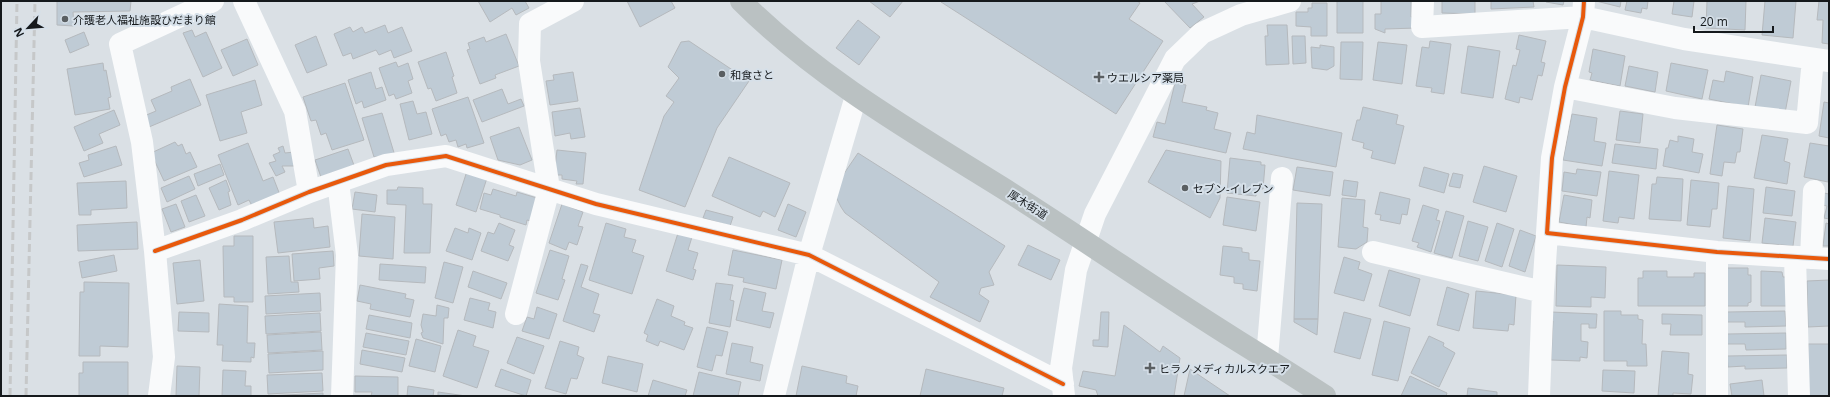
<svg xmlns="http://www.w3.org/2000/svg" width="1830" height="397" font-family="'Open Sans','Noto Sans JP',sans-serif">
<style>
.building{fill:#bfcbd5;stroke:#b5b9bd}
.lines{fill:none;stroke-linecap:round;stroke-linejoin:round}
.minor{stroke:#f9fafb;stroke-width:22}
.major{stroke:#bac1c2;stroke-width:22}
.rail{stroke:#c6c8c9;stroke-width:3;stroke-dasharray:8 4;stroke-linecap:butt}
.cycleway-casing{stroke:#d6e0e9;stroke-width:6}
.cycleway{stroke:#e8590c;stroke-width:4}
.poi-dot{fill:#5a5f62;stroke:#d6e0e9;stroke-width:1.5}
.labels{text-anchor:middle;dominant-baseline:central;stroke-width:4;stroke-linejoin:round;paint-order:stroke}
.poi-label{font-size:11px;fill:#15191c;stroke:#d6e0e9;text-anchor:start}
.street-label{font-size:11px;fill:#15191c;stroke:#d6e0e9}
</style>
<rect width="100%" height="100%" fill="#dae0e5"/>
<path class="building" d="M57,1H131L130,11L73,12L74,26L57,25Z
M478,1H525L529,8L516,15L512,8L490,22Z
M627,1H671L675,8L640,27Z
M869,1H903L890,17Z
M942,1H1137L1140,3L1129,19L1163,41L1116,114L941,2Z
M1164,1H1200L1192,4L1204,17L1190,28Z
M1337,1H1363V33H1337Z
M1381,1H1411V17L1416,16L1417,28L1385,29V33L1375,29V14H1381Z
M1442,1H1475V14L1442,13Z
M1491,1H1533L1534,7L1491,9Z
M1546,1H1564L1563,5L1546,2Z
M1596,1H1621L1620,7Z
M1627,1H1648L1647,9L1642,8L1641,13L1625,10Z
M1674,1H1694L1692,17L1672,14Z
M1707,1H1746L1745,30L1706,28Z
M1765,1H1796L1793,38L1762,35Z
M1819,1H1829V44L1822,43L1823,20H1817Z
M1312,3H1327V36H1311V27L1296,26V12H1308V8H1312Z
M858,20L880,37L859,65L836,48Z
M385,25L388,33L402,27L412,51L394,58L391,50L379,55L376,50L353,59L351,53L343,56L334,34L350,27L353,32L362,27L365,33Z
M1267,25H1287L1289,64L1266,65L1265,36H1268Z
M192,30L195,37L206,32L222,68L203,77L183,33Z
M84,32L89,45L70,53L65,40Z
M506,34L519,66L495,75L496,78L480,84L467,50L470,49L468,43L484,37L486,42Z
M1519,35L1546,41L1541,62L1545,63L1542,76L1538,75L1532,100L1520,97L1519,103L1505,99L1513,65L1516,66L1520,50L1516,49Z
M316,36L327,65L307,73L295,45Z
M1292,36H1305L1306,63L1293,64Z
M247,39L258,65L233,76L221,50Z
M689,41L749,81L717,128L685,207L639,190L664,116L674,102L666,96L679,78L668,67L681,42Z
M1430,41L1451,44L1444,94L1431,92L1432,88L1416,86L1422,47L1429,48Z
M1341,42H1363L1362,80L1340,79Z
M1378,42L1407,45L1402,84L1373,80Z
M1320,45L1334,47V66L1327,70L1312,68L1311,47L1320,48Z
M1468,46L1500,51L1493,98L1461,93Z
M1593,49L1625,56L1620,86L1590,80L1592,73L1589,72Z
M446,52L454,76L452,77L457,93L436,101L431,88L428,89L418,62Z
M396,62L398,67L408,63L413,79L408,81L412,93L396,99L394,94L389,96L379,68Z
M103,63L104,71L106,70L111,97L108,98L110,109L75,115L67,69Z
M1671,63L1708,70L1702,99L1666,91Z
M1629,66L1658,72L1655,92L1625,86Z
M1726,71L1753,77L1748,107L1709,99L1713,80L1724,82Z
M371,72L376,89L382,87L386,100L364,108L362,101L356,104L348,80Z
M573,72L578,101L550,105L546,81L554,80L553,75Z
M1761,75L1791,81L1785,113L1755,107Z
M190,79L201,105L149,127L144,116L156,111L151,100L172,91L171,87Z
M255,80L262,105L241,112L247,133L220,141L206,95Z
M345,83L364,140L332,150L326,133L321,135L316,120L311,121L303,97Z
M1175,83L1186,85L1182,102L1207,107L1206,110L1218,113L1214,129L1231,133L1226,153L1153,137L1157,122L1165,124Z
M502,89L508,104L521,99L524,106L482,122L473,100Z
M468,97L484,143L467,148L466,144L458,147L456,140L449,142L446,134L441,136L432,109Z
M413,101L417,114L426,112L432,134L409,140L400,104Z
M1824,102L1829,103V138L1819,136Z
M1363,107L1398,115L1396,124L1404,126L1395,164L1371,158L1373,151L1363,148L1364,143L1352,140L1357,120H1360Z
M580,108L585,137L571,139L570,133L555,136L552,112Z
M114,110L120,125L99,134L103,143L84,151L74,127Z
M1620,111L1643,114L1640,143L1616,140Z
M382,113L395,156L374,157L362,118Z
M1572,114L1597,118L1594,141L1606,143L1602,166L1563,160Z
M1257,115L1342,133L1336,167L1243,149L1247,132L1255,134Z
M1717,125L1743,129L1740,152H1737L1735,163L1724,162L1722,176L1710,174Z
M519,127L532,160L520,165L498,160L490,137Z
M1762,135L1788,139L1784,161L1790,163L1787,184L1754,178Z
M1678,136L1694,139L1692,152L1703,154L1699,173L1663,166L1666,148H1668L1670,140L1678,142Z
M175,142L178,146L182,144L186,154L190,152L197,167L164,181L151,153Z
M248,143L263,181L273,177L280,195L252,206L249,200L238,205L218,155Z
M1810,143L1829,146L1828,182L1804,177Z
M1615,144L1658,149L1656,169L1612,163Z
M116,146L122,165L84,177L79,163L89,160L88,155Z
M283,146L285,153L294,152V166H282L285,172L276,176L269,163L276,161L273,155L280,152L278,148Z
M348,149L355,168L322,180L315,160Z
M557,150L586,153L583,184H576L577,181L562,179V175H554Z
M1166,150L1221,161L1220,198L1210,218L1148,182Z
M858,153L1005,246L989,272L994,285L981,288L979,294L989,301L980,322L930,297L939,282L845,213L841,207L835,195L841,178Z
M729,157L790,183L775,217L763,211L760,217L712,196Z
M1230,158L1261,162V165H1265L1263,189L1257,188L1256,196L1227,193Z
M220,164L224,175L198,186L194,174Z
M1484,166L1517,176L1506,212L1473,202Z
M1297,167L1333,172L1330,196L1293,190Z
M1424,167L1449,174L1444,193L1419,186Z
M1577,169L1601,172L1597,196L1562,191L1564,172L1576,174Z
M467,171L487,178L476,212L456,205Z
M1609,171L1639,175L1634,219L1619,217L1618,223L1603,221Z
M1453,173L1463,175L1460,188L1449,186Z
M189,176L195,189L167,202L161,188Z
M1657,177L1683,179L1681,221L1649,219L1652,184H1656Z
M226,180L230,191L228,192L231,205L219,210L209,188Z
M1344,180L1358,182L1356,197L1342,195Z
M1691,180L1719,183L1717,209H1712L1710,227L1687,225Z
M126,181L127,208L91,210V215H79L77,183Z
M1728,186L1754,189L1750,241L1723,238Z
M398,187L423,188V204H432L430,253H404L406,205L387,204V190H397Z
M1766,187L1795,191L1792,216L1763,213Z
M493,189L516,196L517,192L537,198L531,221L527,220L526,225L500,217V215L480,209L484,193L491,195Z
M355,192L377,195L375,212L352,209Z
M1380,192L1410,199L1407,215L1402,214L1400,224L1380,220L1381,215L1375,214Z
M1824,193L1829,194V219L1824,218L1827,206L1822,205Z
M196,195L205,216L189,222L181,201Z
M1564,195L1592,200L1590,218L1587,217L1586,227L1559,222Z
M1227,197L1260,202L1256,231L1223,225Z
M1342,198L1365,200L1363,227L1368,228L1367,242L1356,249L1338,247Z
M1297,203L1322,204L1318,319H1294Z
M176,204L185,227L171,232L162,209Z
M562,204L583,212L578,226L583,227L577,245L569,242L566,250L549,243Z
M788,204L806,212L796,237L778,230Z
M1423,205L1439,210L1436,220L1440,221L1431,252L1417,247L1419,243L1412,241Z
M706,210L733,217L730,226L703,218Z
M1446,211L1464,216L1452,258L1434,253Z
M362,214L395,217L393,259L359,256Z
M313,218L314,228L328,226L330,247L278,253L274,222Z
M1765,218L1796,222L1793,246L1762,243Z
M1468,221L1488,227L1478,261L1459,256Z
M137,222L138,249L78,251L77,225Z
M499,223L515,230L509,245L514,247L508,261L481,251L488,232L494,234Z
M606,223L626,229L624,237L636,240L632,252L644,256L632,294L589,280Z
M1497,223L1514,229L1502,267L1485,261Z
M1826,223L1829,224V246H1823Z
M455,228L468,233L469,228L481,233L472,260L446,251Z
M1520,230L1536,236L1525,272L1509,266Z
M678,233L692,237L688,250L698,253L693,269L696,270L693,280L666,271Z
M234,236H253V302H234V297H224L223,246H234Z
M1028,245L1060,260L1051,280L1018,265Z
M1223,246L1242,248V252L1249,253V260L1260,261L1257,291L1243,289V284L1234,283V277L1220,275Z
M550,250L569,256L562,279L565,280L558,300L536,293Z
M733,250L782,260L776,289L743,282L744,278L728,275Z
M333,251L334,266L319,268L320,279L294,281L292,254Z
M114,255L117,271L82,278L79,262Z
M289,256L291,282H298L299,292L268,294L266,257Z
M1344,257L1360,262L1358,269L1372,274L1364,301L1334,293Z
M200,260L204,301L177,304L173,263Z
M444,262L463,267L453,303L435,298Z
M380,264L426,267L425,283L379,280Z
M581,264L588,266L581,287L599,294L593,313L600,315L594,332L563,321Z
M1557,265L1606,267L1605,298L1591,297V307L1556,306Z
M1726,268H1748V275H1751V302L1748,303V306H1725Z
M1389,270L1420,279L1410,316L1379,306Z
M473,271L507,283L501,299L468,287Z
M1643,271H1667V277H1694V273H1705V306H1638V278H1643Z
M1761,271L1782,272L1783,277H1791V306H1761Z
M1829,280V326L1808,327L1807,281Z
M84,282L129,283L128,347L100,346V356H79L80,292H84Z
M716,283L733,285L730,300L734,301L730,327L709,323Z
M360,285L406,294L405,298L414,300L410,317L370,309L371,304L357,301Z
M1447,287L1469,294L1459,331L1437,325Z
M744,288L766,293L762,311L774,313L770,328L736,320Z
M1476,291L1516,295L1514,325L1509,324L1508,331L1473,328Z
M320,293L321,311L266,314L265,296Z
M470,298L490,303L488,310L496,312L493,328L464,320Z
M657,299L674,306L671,316L685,322L684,325L693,328L684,350L660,341L658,346L646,341L648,335L644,333Z
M219,304L248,306L247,343H255L254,358L251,357V362L222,361L223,345H217Z
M437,305L449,308L448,318H444L443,344L423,338L421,333L423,332L421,325L423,314L436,316Z
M537,307L557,314L549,339L522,331L527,317L534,319Z
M1604,311H1621V315H1638V319L1643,320L1642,344H1646L1647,366H1627V361H1604Z
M1785,311L1786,326L1745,327V322H1727V312Z
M179,312L209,313V332L178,331Z
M1101,312H1109L1108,347L1093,346V340H1099Z
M1344,312L1371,319L1360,359L1334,352Z
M1551,312L1597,314L1596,328H1589V324H1581V341L1588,342L1587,358L1580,357V361L1551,360L1553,321H1550Z
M320,313L321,331L266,334L265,316Z
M1662,314L1702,315V335H1670L1671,324H1662Z
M369,315L412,323L410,338L366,329Z
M1294,319H1318L1317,335L1294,322Z
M1384,321L1410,328L1398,381L1372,375Z
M1124,325L1160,352L1163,346L1180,358L1174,396H1098L1096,390L1079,386L1083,371L1115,376Z
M707,327L728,332L722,356L716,355L712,371L697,367Z
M458,330L476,336L473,346L489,351L477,388L443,376Z
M321,332L322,350L268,353L267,335Z
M366,333L409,341L406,355L363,347Z
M1786,333V349L1746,350L1745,344H1727V334Z
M1429,336L1444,343L1443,346L1455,353L1439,387L1411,373Z
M517,337L544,346L534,374L507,363Z
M416,339L441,346L435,372L409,366Z
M560,341L579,347L577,355L584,358L577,379L571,378L566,394L545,388Z
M732,343L753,347L750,362L763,365L760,381L726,374Z
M1808,344H1829V396H1808Z
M362,350L405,358L402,372L360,364Z
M323,351V370L269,373L268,354Z
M1662,351L1689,353L1688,374L1693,375L1691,394L1673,393V396H1658Z
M1787,355V368L1745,369V366L1728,367L1727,356Z
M608,356L643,364L637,392L602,383Z
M83,362H128V396H79V373H83Z
M177,366L200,367L199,396H176Z
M802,366L847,376L846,383L858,386L856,396H796Z
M501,369L531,380L526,396L495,386Z
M926,369L1004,388L1002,396H920Z
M1190,369L1230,396H1184Z
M223,370L246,371L245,386H251V396H222Z
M1603,370L1635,371L1634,393L1602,391Z
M699,372L741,382L738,396H693Z
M322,373L323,391L268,394L267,375Z
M355,376L398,377V396H371L372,392H355Z
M1410,376L1447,393L1446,396H1401Z
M653,380L687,390L685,396H648Z
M1762,380L1764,396H1732L1730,384Z
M408,386L434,390L433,396H407Z
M1468,388L1497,392V396H1467Z
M438,392L466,396H438Z
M323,393V396H268Z"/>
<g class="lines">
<path class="minor" d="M244,1L295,111L309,192
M1423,1L1422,27L1583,17L1684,39L1829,61
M1584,1L1583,17L1565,87L1552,158L1547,233L1717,252L1829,259
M1565,87L1675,108L1807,123L1813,59
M338,182L347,255L342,396
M155,251L242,220L309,192L386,165L446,156L596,204L809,255L1063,384
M1373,252L1543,292
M1717,252V396
M1795,257L1799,396
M1811,258L1814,191
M516,314L549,189L529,61L530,24L573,1
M1267,358L1282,178
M159,396L164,357L155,251L142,142L120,44L213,1
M774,396L809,255L856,96
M1064,396L1061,368L1076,270L1095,214L1175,59L1202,33L1241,15L1290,1
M1539,396L1543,292L1547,233"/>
<path class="major" d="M741,1C819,79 916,134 1009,192C1086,241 1161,293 1238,341C1267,359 1296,377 1325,396"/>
<path class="rail" d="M10,396L17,1
M26,396L35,1"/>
<defs>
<path id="cycleway" d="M1584,1L1583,17L1565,87L1552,158L1547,233L1717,252L1829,259
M155,251L242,220L309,192L386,165L446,156L596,204L809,255L1063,384"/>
</defs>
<use href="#cycleway" class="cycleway-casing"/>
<use href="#cycleway" class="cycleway"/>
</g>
<g class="poi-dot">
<circle cx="65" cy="19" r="4"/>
<circle cx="722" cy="74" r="4"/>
<path d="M1097 71h4v4h4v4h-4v4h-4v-4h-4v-4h4z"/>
<circle cx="1185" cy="188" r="4"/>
<path d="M1148 362h4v4h4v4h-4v4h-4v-4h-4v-4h4z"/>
</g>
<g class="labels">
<g class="poi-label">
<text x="73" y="19">介護老人福祉施設ひだまり館</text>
<text x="730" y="74">和食さと</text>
<text x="1107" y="77">ウエルシア薬局</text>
<text x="1193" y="188">セブン-イレブン</text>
<text x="1159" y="368">ヒラノメディカルスクエア</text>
</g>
<g class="street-label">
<text transform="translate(1028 204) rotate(32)">厚木街道</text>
</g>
</g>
<rect width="1830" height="397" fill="none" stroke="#15191c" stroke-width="4"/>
<g transform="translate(28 28) rotate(244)" stroke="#d6e0e9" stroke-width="3" paint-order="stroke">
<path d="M0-3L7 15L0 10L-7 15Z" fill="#15191c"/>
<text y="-6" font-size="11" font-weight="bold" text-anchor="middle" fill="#15191c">N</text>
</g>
<path d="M1694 26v6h79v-6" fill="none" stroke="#15191c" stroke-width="2"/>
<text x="1700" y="26" font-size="12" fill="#15191c" stroke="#d6e0e9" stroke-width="3" paint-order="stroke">20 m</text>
</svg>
